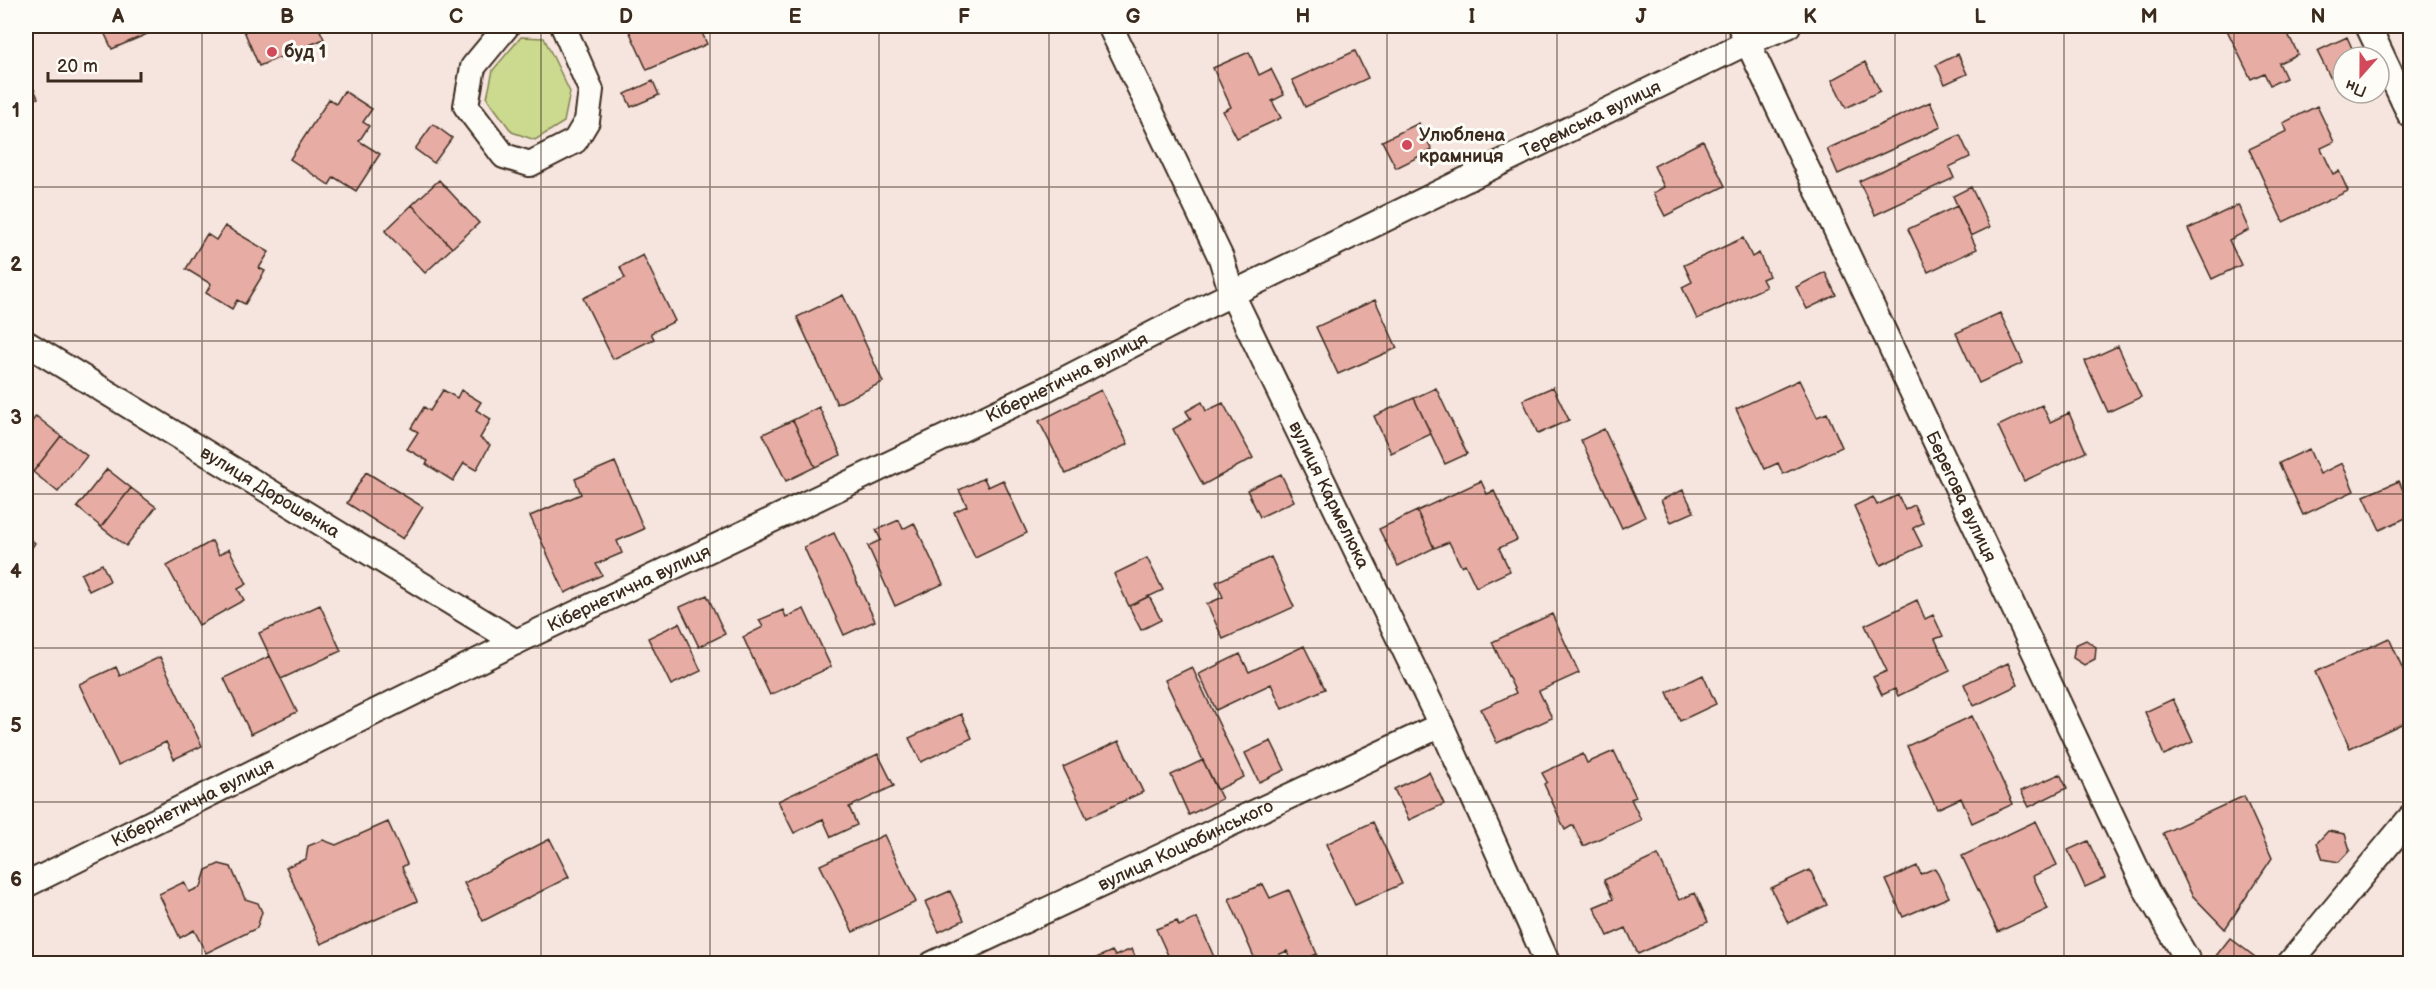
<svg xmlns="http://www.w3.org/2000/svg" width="2436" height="989" font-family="'Balsamiq Sans',sans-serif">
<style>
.green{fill:#cbda8e;stroke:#838256;stroke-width:1.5}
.building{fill:#e7ada5;stroke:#3b2a1e;stroke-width:1.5}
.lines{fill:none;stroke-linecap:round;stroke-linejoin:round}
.street-casing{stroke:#3b2a1e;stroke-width:28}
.street{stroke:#fdfcf7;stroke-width:24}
.grid{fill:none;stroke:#3b2a1e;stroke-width:1.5;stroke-opacity:0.55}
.poi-dot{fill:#d1495b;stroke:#fdfcf7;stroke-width:2}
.labels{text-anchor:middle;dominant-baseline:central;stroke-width:6;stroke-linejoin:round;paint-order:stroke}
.poi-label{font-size:18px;font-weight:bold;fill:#3b2a1e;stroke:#fdfcf7;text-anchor:start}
.street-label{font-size:18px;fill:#3b2a1e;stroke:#fdfcf7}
.neatline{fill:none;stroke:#3b2a1e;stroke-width:2}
.grid-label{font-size:20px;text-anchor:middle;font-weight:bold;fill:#3b2a1e}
</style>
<rect width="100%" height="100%" fill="#f6e4de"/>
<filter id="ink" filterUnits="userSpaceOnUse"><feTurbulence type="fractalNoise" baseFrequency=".0167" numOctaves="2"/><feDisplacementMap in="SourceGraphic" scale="12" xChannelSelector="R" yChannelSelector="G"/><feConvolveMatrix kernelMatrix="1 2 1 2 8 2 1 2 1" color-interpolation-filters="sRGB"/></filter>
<g filter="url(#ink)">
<path class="green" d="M521,37L544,38L570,92L564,122L535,140L512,132L487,98L493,70Z"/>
<path class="building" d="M101,26H166L112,49Z
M242,26H318L324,39L259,66Z
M627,26H699L707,44L647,70Z
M1179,26H1194L1181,31Z
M2225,26H2284L2298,54L2279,63L2286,78L2270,85L2264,73L2251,79Z
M2347,37L2356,57H2343V70L2330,77L2317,51Z
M1355,51L1368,78L1305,107L1292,80Z
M1249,52L1259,75L1271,69L1284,95L1272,101L1281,118L1237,138L1223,111L1231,107L1213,68Z
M1958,54L1967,74L1945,84L1936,65Z
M1865,62L1880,91L1846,108L1832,80Z
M26,72L38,98L26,104Z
M653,81L659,95L631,107L625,94Z
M344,91L372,109L363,122L369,126L359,141L380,154L356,191L334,177L329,185L290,159L329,99L336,104Z
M1930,102L1941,127L1838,174L1827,149Z
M2317,106L2334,142L2321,148L2333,174L2339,171L2348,191L2283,222L2249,149L2287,131L2283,123Z
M1419,123L1432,150L1396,168L1382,141Z
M433,124L452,138L434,163L415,149Z
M1960,135L1970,157L1949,167L1954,178L1875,215L1859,181Z
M1703,141L1725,186L1665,216L1653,193L1664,187L1654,166Z
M439,180L479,223L452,248L412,205Z
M1971,187L1990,227L1971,236L1953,196Z
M412,205L452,248L425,273L385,231Z
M2238,205L2249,230L2229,240L2241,265L2212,279L2188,229Z
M1957,206L1977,249L1928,272L1908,229Z
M225,226L269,252L259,268L265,271L245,304L237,300L232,309L206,293L211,284L186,269L207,234L216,240Z
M1743,238L1752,257L1759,253L1769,276L1762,279L1766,287L1697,319L1682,287L1692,282L1684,265Z
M643,255L675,321L651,333L654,339L613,359L583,298L625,278L620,267Z
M1825,272L1836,295L1807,309L1796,287Z
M843,295L883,382L837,404L797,317Z
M1375,300L1397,348L1338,374L1316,327Z
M2000,313L2023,363L1979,383L1956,333Z
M2118,346L2141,397L2108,412L2085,361Z
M2410,365V380L2404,368Z
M1799,380L1817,417L1827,413L1842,447L1783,474L1778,463L1765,469L1736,409Z
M1553,387L1569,420L1538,434L1523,400Z
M1436,388L1467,454L1445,464L1414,398Z
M443,390L457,398L461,390L481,402L476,410L491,419L480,438L490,445L476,470L464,463L453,481L426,464L428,461L407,449L418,432L411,428L424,407L430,411Z
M1101,390L1128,444L1066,474L1039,421Z
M1414,398L1431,434L1391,453L1374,416Z
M1202,402L1206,411L1223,403L1253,458L1203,485L1173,429L1191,419L1186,411Z
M2042,405L2050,422L2069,413L2086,452L2024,481L1998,426Z
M819,407L841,455L815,467L793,420Z
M36,416L61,436L33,472L26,466V430Z
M793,420L815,467L786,481L763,434Z
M1604,429L1645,517L1622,528L1581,440Z
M61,436L87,456L58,492L33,472Z
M2309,449L2320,474L2342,463L2354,491L2303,515L2279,463Z
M615,462L644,529L617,541L622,553L596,564L602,575L565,593L530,516L581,494L575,479Z
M107,469L131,488L101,527L77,507Z
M366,472L423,507L403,539L347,503Z
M1281,474L1294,501L1260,517L1247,490Z
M984,478L988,487L1003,480L1027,533L975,558L954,512L967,506L959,490Z
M1481,481L1487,494L1494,491L1517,540L1499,548L1510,571L1476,587L1465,564L1461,566L1449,542L1434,548L1417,511Z
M2399,481L2410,506V516L2380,530L2364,496Z
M131,488L156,507L126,546L101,527Z
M1683,490L1694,512L1671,522L1661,500Z
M1898,495L1905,510L1914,505L1923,523L1913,528L1922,546L1881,565L1854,506L1873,497L1877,505Z
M1417,511L1434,548L1398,566L1379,529Z
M899,520L903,529L914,523L943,584L895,606L868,546L881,540L876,530Z
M834,533L875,621L844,635L804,547Z
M26,536L35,543L26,556Z
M212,541L219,555L229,549L247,584L238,589L244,600L199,625L167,566Z
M1271,557L1294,607L1223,639L1207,604L1223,597L1216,582Z
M1147,558L1163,590L1129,606L1114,574Z
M102,564L110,581L89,591L81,574Z
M707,595L725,634L699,647L680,607Z
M1149,596L1161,620L1141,630L1129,606Z
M1917,600L1925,619L1933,615L1943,636L1935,639L1950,671L1898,696L1895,689L1882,695L1873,677L1887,671L1865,625Z
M320,605L341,651L281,679L259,633Z
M804,609L831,667L770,695L743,637L763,627L759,620L783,610L786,617Z
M1552,614L1579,673L1539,691L1552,718L1497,743L1481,709L1516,693L1492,642Z
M679,623L701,671L671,685L648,638Z
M2389,638L2410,685V720L2350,748L2315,672Z
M2086,640L2096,647L2095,659L2084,665L2073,658L2075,645Z
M1304,646L1325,689L1282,709L1271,684L1216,710L1199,674L1240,654L1249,672Z
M270,656L297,712L251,734L224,678Z
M160,657L202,746L174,759L166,742L118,765L79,684L116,667L120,676Z
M2008,663L2018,685L1974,706L1964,684Z
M1192,667L1244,777L1217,790L1165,680Z
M1703,675L1716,704L1680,721L1667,692Z
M2173,699L2193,742L2164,755L2145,712Z
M961,714L972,738L921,762L909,738Z
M1972,716L2013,804L1972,823L1961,798L1937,809L1907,746Z
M1119,741L1143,792L1087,818L1063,767Z
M1271,741L1285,770L1259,782L1245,753Z
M1614,751L1636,797L1631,799L1641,820L1583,846L1573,825L1565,830L1544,784L1547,782L1542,773L1583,754L1587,763Z
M878,754L894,786L849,807L857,825L831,837L823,819L794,833L778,801Z
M1203,760L1222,799L1189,815L1171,775Z
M1429,772L1444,804L1409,820L1394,789Z
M2060,774L2067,788L2029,807L2021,791Z
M2244,796L2272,858L2225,929L2192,895L2163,833Z
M2036,821L2057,865L2033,876L2048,909L1998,932L1962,856Z
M388,822L407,864L402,867L417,901L321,944L286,867L306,859L308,846L323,840L336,845Z
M1373,822L1402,884L1355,905L1326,844Z
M2328,831L2345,834L2350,850L2339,862L2323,859L2317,843Z
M884,835L916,902L853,932L820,865Z
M550,839L569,877L483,921L464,883Z
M2088,841L2105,878L2085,887L2068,850Z
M1658,855L1679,900L1695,893L1708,922L1638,954L1626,928L1608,936L1594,907L1613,899L1604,880Z
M219,864L231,867L245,899L258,903L262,912L257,928L206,953L194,930L180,938L159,894L184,882L189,892L201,887L206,870Z
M1917,866L1921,874L1935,868L1949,897L1903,917L1886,880Z
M1810,870L1827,905L1788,923L1771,888Z
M1263,884L1270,898L1289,890L1317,954L1293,964L1287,951L1257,964L1229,899Z
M950,891L964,920L939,932L925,902Z
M1197,918L1217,964H1172L1156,929L1177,921L1179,926Z
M2230,938L2259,960L2257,964H2215L2212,961Z
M1132,949L1138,964H1093L1092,960L1112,951L1115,956Z
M1420,957L1423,964H1406Z"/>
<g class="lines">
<defs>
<g id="street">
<path d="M507,26L473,67L466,106L504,156L530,164L575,141L587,121L591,90L563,26"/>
<path id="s1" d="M1110,26L1221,258L1232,294L1441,725L1548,964"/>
<path id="s2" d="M1740,26L2147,891L2190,964"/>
<path d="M2368,26L2410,115"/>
<path id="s3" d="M26,343L516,642"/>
<path id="s4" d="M26,885L516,642L1044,390L1207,306L1748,42L1788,26"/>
<path id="s5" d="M932,964L1441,725"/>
<path d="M2289,964L2410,818"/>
</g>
</defs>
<use href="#street" class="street-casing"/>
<use href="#street" class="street"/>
</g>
</g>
<path class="grid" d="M202,26V964M372,26V964M541,26V964M710,26V964M879,26V964M1049,26V964M1218,26V964M1387,26V964M1557,26V964M1726,26V964M1895,26V964M2064,26V964M2234,26V964M26,187H2410M26,341H2410M26,494H2410M26,648H2410M26,802H2410"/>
<g class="poi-dot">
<circle cx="272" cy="52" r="6"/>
<circle cx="1407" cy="145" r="6"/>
</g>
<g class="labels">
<g class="poi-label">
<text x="284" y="52">буд 1</text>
<text x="1419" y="135">Улюблена<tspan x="1419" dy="21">крамниця</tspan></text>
</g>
<g class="street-label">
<text stroke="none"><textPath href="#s4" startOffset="1742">Теремська вулиця</textPath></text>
<text stroke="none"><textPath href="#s4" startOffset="1158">Кібернетична вулиця</textPath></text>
<text stroke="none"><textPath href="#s3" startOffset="286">вулиця Дорошенка</textPath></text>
<text stroke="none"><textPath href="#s1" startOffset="518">вулиця Кармелюка</textPath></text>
<text stroke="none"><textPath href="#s2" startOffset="520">Берегова вулиця</textPath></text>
<text stroke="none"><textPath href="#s4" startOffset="672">Кібернетична вулиця</textPath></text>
<text stroke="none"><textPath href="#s4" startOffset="186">Кібернетична вулиця</textPath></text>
<text stroke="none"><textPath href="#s5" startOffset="280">вулиця Коцюбинського</textPath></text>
</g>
</g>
<rect width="2436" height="989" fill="none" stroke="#fdfcf7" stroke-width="66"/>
<g transform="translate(2361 75) rotate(201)"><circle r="28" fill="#fdfcf7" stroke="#afa8a0" stroke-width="1.5"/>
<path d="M0-4.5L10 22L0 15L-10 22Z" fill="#d1495b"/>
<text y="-9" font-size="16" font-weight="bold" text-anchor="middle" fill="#3b2a1e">Пн</text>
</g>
<path d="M48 72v9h93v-9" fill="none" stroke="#3b2a1e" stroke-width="3"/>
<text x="57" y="72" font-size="18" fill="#3b2a1e" stroke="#fdfcf7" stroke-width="4.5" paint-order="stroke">20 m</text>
<rect x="33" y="33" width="2370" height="923" class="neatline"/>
<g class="grid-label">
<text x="118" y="23">A</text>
<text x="287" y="23">B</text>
<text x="456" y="23">C</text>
<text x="626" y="23">D</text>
<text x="795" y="23">E</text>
<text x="964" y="23">F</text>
<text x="1133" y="23">G</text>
<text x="1303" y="23">H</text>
<text x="1472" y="23">I</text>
<text x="1641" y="23">J</text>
<text x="1810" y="23">K</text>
<text x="1980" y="23">L</text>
<text x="2149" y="23">M</text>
<text x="2318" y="23">N</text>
<text x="16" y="117">1</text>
<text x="16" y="271">2</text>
<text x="16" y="424">3</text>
<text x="16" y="578">4</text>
<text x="16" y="732">5</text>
<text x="16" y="886">6</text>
</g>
</svg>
